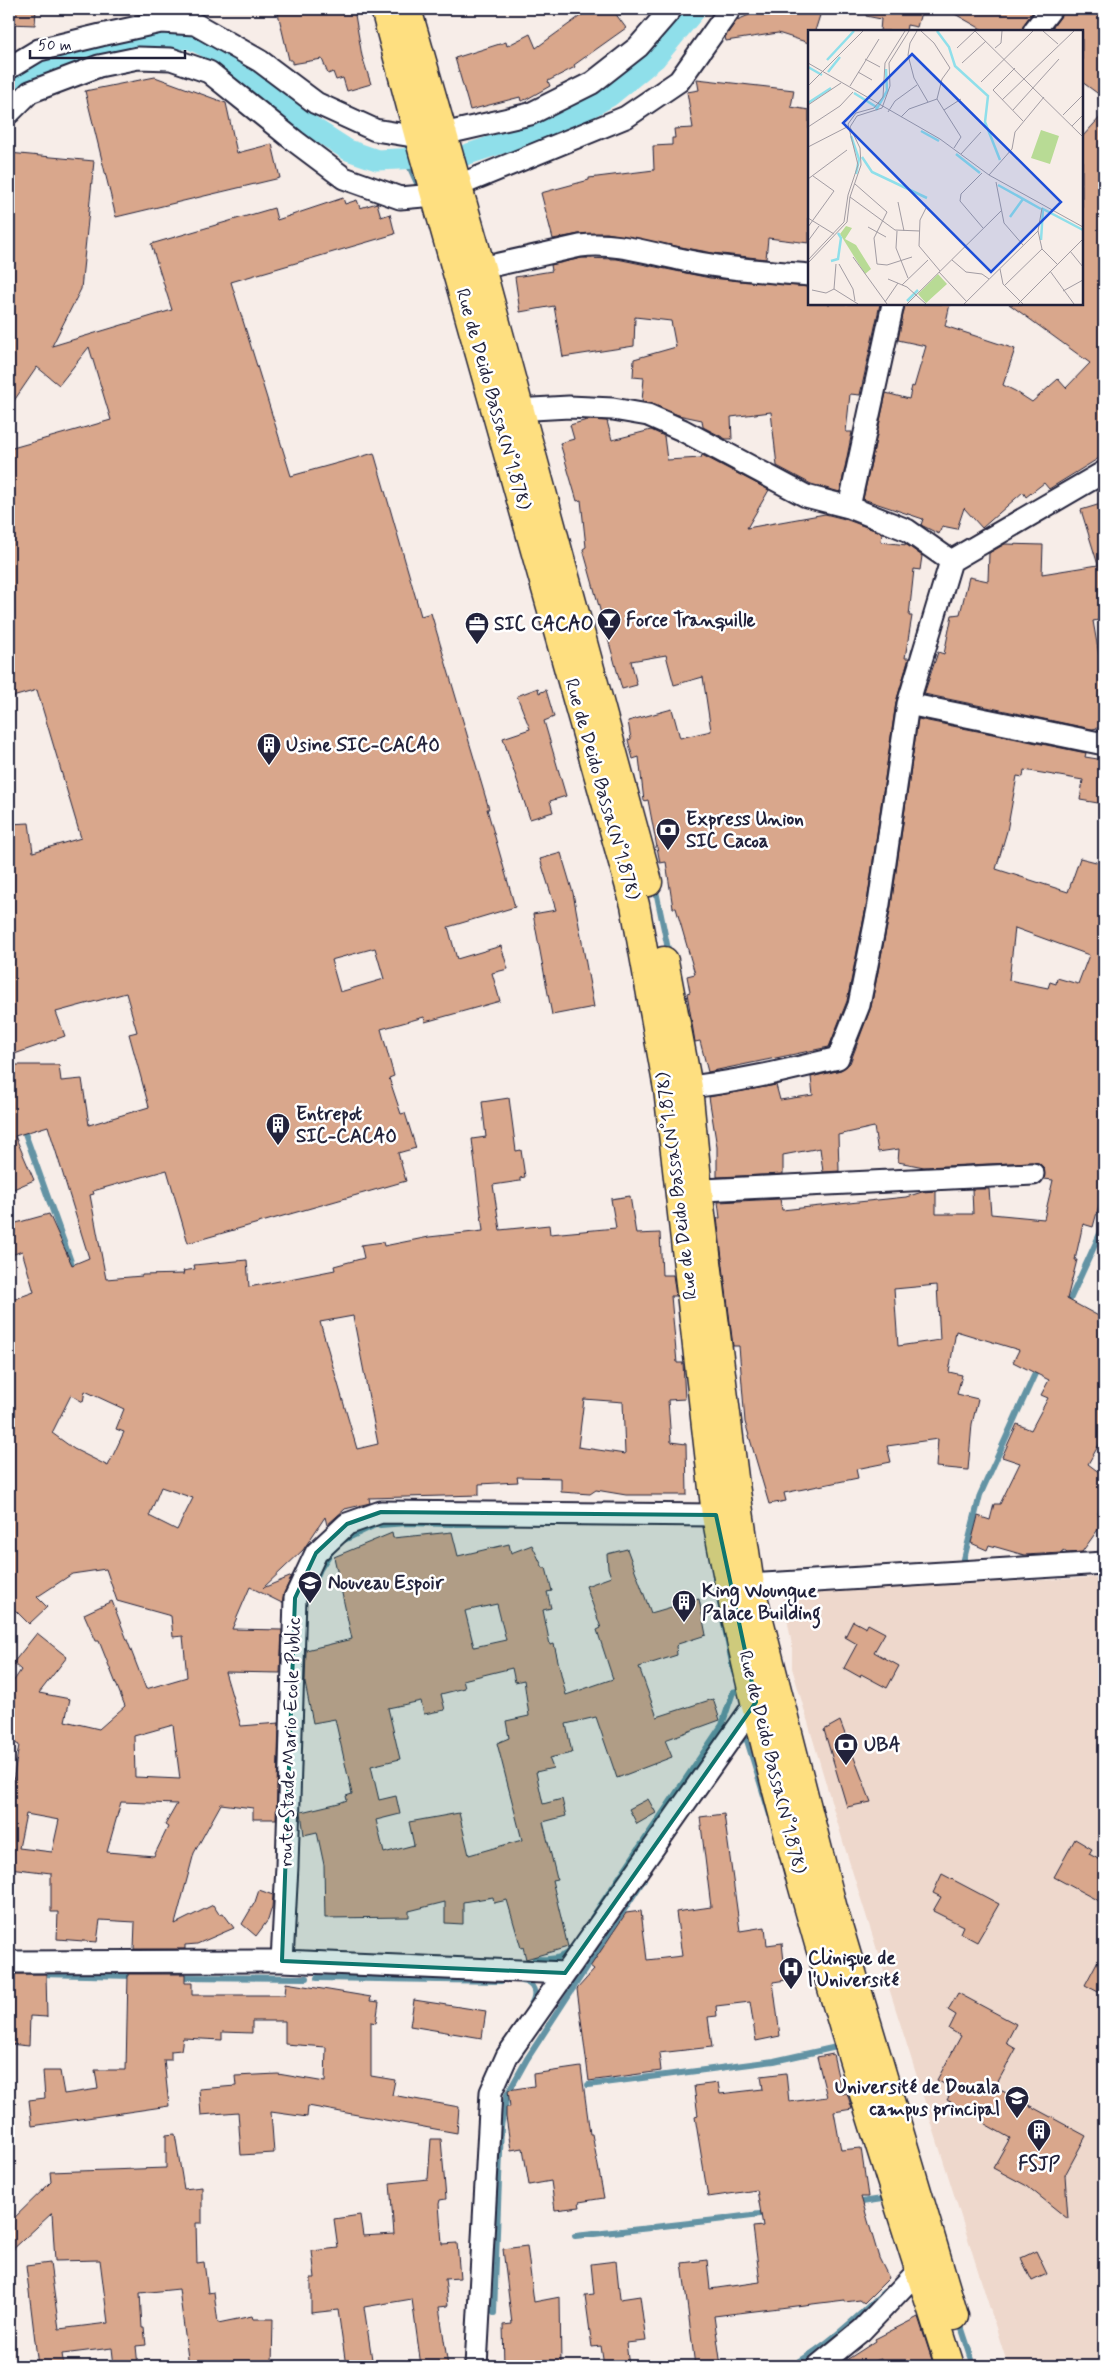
<svg xmlns="http://www.w3.org/2000/svg" width="1113" height="2375" font-family="Mynerve,sans-serif">
<style>
.built{fill:#eed8cc}
.lines{fill:none;stroke-linecap:round;stroke-linejoin:round}
.stream{stroke:#6393a4;stroke-width:6}
.canal{stroke:#8fdfea;stroke-width:21}
.building{fill:#d9a78c;stroke:#22223b;fill-rule:evenodd}
.minor-casing{stroke:#22223b;stroke-width:25}
.major-casing{stroke:#22223b;stroke-width:31}
.minor{stroke:#fff;stroke-width:21}
.major{stroke:#fedf80;stroke-width:28}
.marked{fill:#0f766e;fill-opacity:0.2;stroke:#0f766e;stroke-width:4;stroke-linejoin:round}
.labels{text-anchor:middle;dominant-baseline:central;stroke-width:5;stroke-linejoin:round;paint-order:stroke}
.street-label{font-size:19px;fill:#22223b;stroke:#fff}
.poi-label{font-size:19px;font-weight:bold;fill:#22223b;stroke:#fff;text-anchor:start}
.inset-river{fill:none;stroke:#8fdfea;stroke-width:2.5}
.inset-road{fill:none;stroke:#a29ca3;stroke-width:1}
.view{fill:#1d4ed8;fill-opacity:0.15;stroke:#1d4ed8;stroke-width:2.5}
.inset-edge{fill:none;stroke:#22223b;stroke-width:2.5}
</style>
<rect width="100%" height="100%" fill="#f7ede8"/>
<filter id="ink" filterUnits="userSpaceOnUse"><feTurbulence type="fractalNoise" baseFrequency=".02" numOctaves="2"/><feDisplacementMap in="SourceGraphic" scale="10" xChannelSelector="R" yChannelSelector="G"/><feConvolveMatrix kernelMatrix="1 2 1 2 8 2 1 2 1" color-interpolation-filters="sRGB"/></filter>
<g filter="url(#ink)">
<path class="built" d="M1104,1577V2366H1008L844,1845L792,1668V1645L782,1592Z"/>
<g class="lines">
<path class="stream" d="M409,141L406,159L421,192
M655,886L669,954
M22,1125L74,1270
M1067,1306L1104,1225
M456,1524H507
M380,1525L406,1523L452,1524
M344,1540L375,1525
M964,1559L980,1495L1038,1367
M715,1579L734,1673
M314,1584L320,1569L331,1552
M736,1745L746,1737L770,1815
M592,1918L722,1725L733,1692L737,1691
M535,1959C548,1960 563,1959 571,1949
M37,1974L135,1976
M177,1977L307,1978
M317,1978L501,1981
M521,1981C535,1983 538,1994 530,2006
M588,2085L774,2061L841,2046
M855,2203L889,2198
M728,2218L768,2213
M654,2227L725,2219
M575,2236L650,2228
M494,2313L501,2126L507,2095L527,2059L644,1879
M959,2320L974,2366
M792,2366C826,2346 855,2320 884,2292"/>
<path class="canal" d="M9,85L20,73L60,58L137,38L191,39L221,54L311,126L348,150L377,160L462,156L558,125L610,96L655,59L696,9"/>
</g>
<path class="building" d="M9,9H36L35,25L9,24Z
M277,9H354L362,56L371,84L347,91L343,78L336,80L333,72L328,74L322,59L292,64V60H289Z
M590,9H612L626,28L574,65L575,67L548,81L550,86L527,99L521,101L520,97L470,110L455,58L506,42L507,46L530,34L536,48Z
M758,9H822L815,31H809V43L778,33L726,41L725,37L737,20L749,15L748,11Z
M867,9H922L917,27L907,25L906,31H880L881,19L866,16Z
M946,9H1035L1024,24L1022,31H985Z
M1063,9H1104V98L1082,82V31H1050L1061,16Z
M155,77L226,103L237,153L272,144L280,178L116,217L85,91Z
M697,79L794,90L791,107L809,110V243L768,238L766,259L713,253L607,233L579,234L553,239L541,193L589,180V178L654,170L653,146L672,145V138H675L674,129L693,128L687,92L699,90Z
M1104,113V455L1049,489L1044,483L1026,497L1023,492L982,528L964,508L957,529L942,526L939,534L921,525L923,519L863,499L886,393L909,399L912,386L914,387L926,346L898,340L905,304H950L945,326L1015,349L1003,385L1015,391L1032,402L1058,379L1066,388L1090,363L1009,304H1082V137Z
M9,153L94,161L81,289L52,346L172,310L151,244L274,208L277,220L343,198L345,204L357,200L360,208L377,203L381,217L390,214L395,234L231,282L291,476L374,453L421,616L431,613L489,809H487L515,907L448,927L457,959L501,946L508,969L492,973L500,1001L425,1022L424,1017L381,1029L394,1076L389,1078L401,1114L405,1113L416,1148L398,1153L406,1181L188,1243L167,1170L93,1191L94,1194L90,1195L106,1279L142,1276V1275L184,1274L183,1271L195,1269L194,1265L247,1260L249,1287L335,1270L334,1266L364,1258L361,1245L383,1242L384,1246L429,1237L483,1231L472,1139L486,1137L482,1102L509,1098L516,1151L521,1150L525,1177L520,1178V1181L493,1185L500,1230L549,1225L550,1234L616,1228L611,1199L630,1196L636,1234L660,1233L662,1275H673L676,1296H671L677,1363H683L685,1399L668,1400L671,1442L686,1444L687,1495H626L596,1490L590,1494L561,1492V1478L517,1477L518,1482L479,1484V1495L369,1498L370,1503L345,1509L327,1525L325,1517L303,1550L263,1588L292,1576L284,1593L282,1603L250,1587L232,1629L282,1630L280,1673L225,1672L241,1726L279,1723L276,1819H253V1808L221,1804L194,1853L175,1924L213,1905L219,1914L223,1913L234,1928L197,1944L185,1945V1949H134L135,1922L100,1920L97,1942L57,1939L58,1912H51V1873L9,1868V1806L19,1745L9,1740V1719L14,1705L9,1702V1688L21,1670L13,1663L37,1633L67,1657L39,1693L70,1699L65,1721L99,1729L125,1706L99,1641H96L84,1614L112,1601L146,1689L187,1677L183,1636L173,1637L171,1616L117,1601L106,1569L72,1574L37,1597L47,1607L29,1624L9,1604V1588L13,1583L9,1576V1301L34,1292L22,1251L9,1256V1225L49,1214L72,1265L89,1258L48,1126L15,1136L34,1180L9,1191V1065H59L61,1081L82,1079L89,1125L149,1107L129,1034L137,1032L126,993L56,1012L65,1036L9,1056V824L29,823L33,852L81,838L37,690L9,698V449L111,420L89,347L59,385L37,367L9,408ZM375,948L384,979L340,992L331,960ZM353,1316L378,1444L357,1449L320,1322ZM85,1391L124,1409L116,1429L124,1432L108,1466L74,1449L52,1433L71,1395L83,1402ZM584,1399L623,1402L625,1454L578,1447ZM161,1487L193,1498L177,1530L149,1516ZM173,1725L180,1779L135,1777L134,1736ZM121,1802L177,1804L165,1825L168,1827L154,1856L107,1852ZM26,1814L59,1820L52,1852L19,1848Z
M582,258L617,259L710,278L809,287V304H880L860,395L850,394L846,432H852L840,492L811,484L777,466L771,412L731,417L732,439H726L703,427L702,420L678,415L642,401L644,378L633,377L634,359L676,347L671,321L635,317L634,346L563,357L554,306L520,312L515,277L552,271L551,265Z
M587,420L607,421L612,440L651,430L664,436L667,460L701,458L702,455L769,490L747,528L825,514L845,519L882,533L881,542L907,545L922,556L920,570L914,569L909,616H912L905,658H909L896,702L867,902L847,1001L829,1047L708,1072L700,1041L695,1042L687,993L690,992L687,976L695,974L676,908H673L666,862L660,863L648,800L644,801L639,757L633,759L628,740L631,739L628,721L672,709L680,738L711,731L703,677L674,685L666,655L631,661L637,685L622,689L583,549L586,547L581,500L577,501L560,443L574,439L570,425Z
M1104,503V619L1093,621L1099,655L1104,654V727L1092,729L924,694L938,652L944,654L952,615L960,614L969,577L988,581L989,553L1005,544L1043,545L1042,574L1098,565L1081,510Z
M538,688L539,693L546,690L554,717L544,721L566,796L550,801L553,812L530,819L503,738L530,729L517,696Z
M918,719L1086,753L1085,757L1104,760V804L1080,800L1083,780L1024,770L1023,777L1017,776L1007,831L996,869L1068,892L1080,858L1104,864V1187L1093,1227L1083,1224L1075,1260H1077L1067,1299L1104,1319V1436L1088,1464L1104,1476V1490L1098,1514L1104,1518V1521L1082,1552L1067,1553L1063,1550L1062,1553L1024,1555L989,1545L987,1550L971,1543L978,1516L990,1520L994,1504H1000L1020,1463L1002,1457L1017,1424L1031,1430L1048,1398L1041,1395L1049,1380L1013,1362L1019,1350L956,1331L949,1372L962,1375L957,1394L978,1399L972,1424L968,1470L936,1467L938,1439L887,1446L891,1462L856,1469L858,1478L784,1493L786,1501L769,1504L745,1422L739,1346H733L717,1218H720L718,1202L780,1199L782,1210L906,1197L922,1192L936,1191V1214H973L972,1189H989L991,1214L1044,1219L1053,1180L1044,1179V1168L1039,1163L1032,1162L924,1167L898,1162L899,1149L878,1152L874,1127L838,1135L839,1171L823,1172L820,1148L783,1155V1174L717,1177V1147L709,1097L776,1085L780,1100L813,1095L811,1077L841,1070L850,1063L871,1007L891,906ZM1015,928L1089,955L1078,984L1057,978L1056,984L1050,982L1048,988L1009,980ZM937,1285L940,1340L898,1346L894,1289Z
M561,853L573,893L594,1007L552,1015L533,914L556,910L540,859Z
M452,1532L458,1556L509,1544L511,1553L532,1545L543,1568H546L552,1591L547,1592L551,1608L543,1610L550,1645L554,1644L566,1695L613,1679L597,1630L601,1628L586,1586L611,1577L608,1568L607,1554L627,1549L651,1613L699,1599L706,1635L678,1644L676,1646L677,1655L639,1667L657,1717L713,1699L720,1720L665,1740L672,1757L617,1778L596,1717L566,1724L572,1753L549,1758L553,1768L536,1772L543,1804L562,1799L566,1816L543,1822L557,1879L552,1880L568,1947L526,1959L523,1947L521,1948L507,1900L494,1903L493,1897L463,1902V1924L445,1923V1902L409,1911V1917L325,1918L324,1865L317,1832L304,1835L301,1812L339,1803L347,1800L346,1796L352,1794L335,1719L313,1723L305,1683L306,1650L352,1639L334,1557L392,1533L393,1538ZM497,1604L506,1640L474,1647L465,1611ZM512,1668L515,1682L524,1680L529,1716L506,1721L509,1738L497,1743L522,1840L469,1855L459,1813L409,1822L414,1845L384,1853L376,1820L400,1814L396,1796L379,1800L371,1766L400,1759L388,1708L421,1701L424,1714L445,1710L441,1694L465,1688L463,1680Z
M853,1621L866,1628L868,1624L885,1633L874,1652L899,1666L887,1688L861,1674L860,1677L844,1668L857,1644L845,1637Z
M840,1721L871,1802L847,1807L824,1730Z
M648,1799L656,1813L637,1824L629,1809Z
M724,1814L740,1931L765,1927L767,1945L782,1943L786,1980L773,1982L780,2036L756,2041L750,2002L716,2006L717,2016L708,2017L712,2047L659,2053L661,2071L589,2081L577,1989L594,1970L590,1967L626,1913L641,1911L647,1960L682,1956L676,1912L711,1907L700,1817Z
M1075,1839L1092,1849L1089,1854L1104,1862V1904L1054,1877Z
M942,1874L999,1904L977,1942L960,1933L963,1926L933,1911L941,1897L933,1893Z
M259,1890L273,1895L272,1907L268,1920L256,1936L242,1924L255,1902Z
M1104,1949V1995L1085,1985Z
M9,1974H46L47,2017L30,2016L29,2046L9,2044Z
M128,1974H185V1983H192V1995H285L286,1983L371,1997L370,2001L379,2002L376,2023L371,2022V2076L395,2080L392,2095L459,2107L457,2133L308,2106L307,2117L271,2112L274,2153L241,2155L238,2112L201,2115L199,2089L236,2086L235,2076L278,2074L325,2082L326,2047L285,2044V2021H252V2033L222,2032V2040L183,2038L181,2050L171,2051V2060H164L169,2106L32,2126L29,2100L45,2098L43,2071H60L64,2094L98,2089L95,2070H126Z
M958,1993L1016,2024L1006,2043L1016,2049L995,2087L1086,2136L1065,2175L1068,2219L1027,2186L993,2168L1010,2138L985,2124L986,2121L947,2100L953,2089L937,2080L961,2036L949,2029L956,2015L948,2010Z
M414,2000L486,2011L482,2038L410,2026Z
M833,2054L842,2094L847,2093L852,2109L834,2112L841,2150L861,2148L868,2197H861L879,2258L889,2278L864,2303L860,2300L845,2302V2300L714,2316L721,2366H695L682,2263L707,2260L710,2289L760,2282L753,2227L763,2226L757,2190L708,2197L695,2117L698,2116L694,2086L718,2083L720,2094L763,2089L761,2076L786,2073L789,2102L827,2097L817,2057Z
M581,2067L590,2134H592L604,2198L579,2202L580,2207L555,2210L551,2181L529,2185L523,2148L511,2150L506,2117V2107H510L508,2090L534,2086L533,2074Z
M175,2134L184,2189L202,2187V2223H196L197,2263L204,2262L208,2293L214,2292L218,2323L252,2316L253,2319H273L272,2366H189L179,2289L140,2293L142,2328H144L146,2345L136,2346L138,2366H114L112,2348L62,2354L64,2366H38L26,2266L50,2263L59,2329L108,2323L100,2260L55,2261L52,2213L9,2253V2223L51,2182L50,2172L166,2168V2135Z
M431,2139H441L446,2199L440,2200L439,2204L442,2244L457,2243L460,2278L445,2279L448,2306L439,2307L448,2366H421L412,2299L364,2307L373,2366H346L338,2310L311,2313V2278H315L312,2251L338,2248L334,2219L360,2215L363,2236L394,2234L390,2183L428,2179Z
M527,2246L534,2302L560,2297L561,2366H504L503,2325L512,2324L503,2249Z
M1036,2251L1047,2274L1032,2281L1021,2258Z
M616,2261L620,2299L640,2296L646,2341L626,2343L629,2366H604L601,2346L592,2347L585,2295L594,2294L591,2264Z
M918,2317L934,2366H883L881,2359L859,2366H837L876,2341L875,2339Z"/>
<g class="lines">
<defs>
<path id="minor" d="M1034,31L1051,9
M9,68L39,50L101,35L161,22L195,24L260,61L316,103L375,130L419,137L443,134L530,114L592,83L638,47L671,9
M9,113L30,92L99,66L138,58L171,59L209,72L296,142L344,178L400,198L435,195L626,117L679,81L730,9
M468,271L580,246C616,242 645,252 679,259C722,269 766,271 809,275
M520,412L533,409L569,407L613,409L648,415L682,430L806,496L849,507L907,530L951,561
M849,507L893,304
M908,704L1104,744
M688,1087C739,1082 788,1070 838,1058L859,1005L879,904L908,704L951,561L1104,472
M683,1191L1033,1174
M750,1585L1104,1563
M282,1961L287,1866L295,1598L316,1553L347,1524L381,1512L716,1515
M9,1962L282,1961L565,1973
M476,2366L491,2092L507,2056L756,1702
M818,2366L862,2330L919,2270"/>
<path id="major" d="M385,9L423,152L635,905L668,1089L716,1515C768,1805 861,2086 950,2366
M407,9L481,268L648,882
M664,961L688,1087L698,1190L734,1478L750,1585L833,1909L954,2316"/>
</defs>
<use href="#minor" class="minor-casing"/>
<use href="#major" class="major-casing"/>
<use href="#minor" class="minor"/>
<use href="#major" class="major"/>
</g>
</g>
<path class="marked" d="M381,1512L716,1515L756,1702L565,1973L282,1961L295,1598L316,1553L347,1524Z"/>
<defs>
<symbol id="bar-pin" viewBox="-11 -11 22 30"><path d="M0 17L-7.5 6A9.5 9.5 0 1 1 7.5 6Z" fill="#22223b" stroke="#fff"/><path d="M-6-5H6L.8 .8V4.5H3.5V6h-7V4.5H-.8V.8Z" fill="#fff"/></symbol>
<symbol id="office-pin" viewBox="-11 -11 22 30"><path d="M0 17L-7.5 6A9.5 9.5 0 1 1 7.5 6Z" fill="#22223b" stroke="#fff"/><path d="M-6-3h4V-5.5h4V-3h4V5H-6ZM-1-4.5V-3h2v-1.5ZM-6 0V1H6V0Z" fill="#fff"/></symbol>
<symbol id="building-pin" viewBox="-11 -11 22 30"><path d="M0 17L-7.5 6A9.5 9.5 0 1 1 7.5 6Z" fill="#22223b" stroke="#fff"/><path d="M-4-6H4V6H1V3H-1V6H-4ZM-2.5-4.3h1.7v1.8h-1.7ZM.8-4.3h1.7v1.8H.8ZM-2.5-1h1.7V.8h-1.7ZM.8-1h1.7V.8H.8Z" fill="#fff"/></symbol>
<symbol id="bank-pin" viewBox="-11 -11 22 30"><path d="M0 17L-7.5 6A9.5 9.5 0 1 1 7.5 6Z" fill="#22223b" stroke="#fff"/><path d="M-6-4H6V4H-6ZM0-2.3a2.3 2.3 0 1 0 0 4.6a2.3 2.3 0 1 0 0-4.6Z" fill="#fff"/></symbol>
<symbol id="school-pin" viewBox="-11 -11 22 30"><path d="M0 17L-7.5 6A9.5 9.5 0 1 1 7.5 6Z" fill="#22223b" stroke="#fff"/><path d="M0-5L7-2L0 1L-7-2ZM-4 1L0 2.5L4 1V4Q0 6-4 4Z" fill="#fff"/></symbol>
<symbol id="hospital-pin" viewBox="-11 -11 22 30"><path d="M0 17L-7.5 6A9.5 9.5 0 1 1 7.5 6Z" fill="#22223b" stroke="#fff"/><path d="M-5-5h3v3.5h4V-5h3V5h-3V1.5h-4V5h-3Z" fill="#fff"/></symbol>
<symbol id="university-pin" viewBox="-11 -11 22 30"><path d="M0 17L-7.5 6A9.5 9.5 0 1 1 7.5 6Z" fill="#22223b" stroke="#fff"/><path d="M0-5L7-2L0 1L-7-2ZM-4 1L0 2.5L4 1V4Q0 6-4 4Z" fill="#fff"/></symbol>
</defs>
<g fill-rule="evenodd">
<use href="#bar-pin" x="595" y="606" width="28" height="38"/>
<use href="#office-pin" x="463" y="610" width="28" height="38"/>
<use href="#building-pin" x="255" y="731" width="28" height="38"/>
<use href="#bank-pin" x="654" y="816" width="28" height="38"/>
<use href="#building-pin" x="264" y="1111" width="28" height="38"/>
<use href="#school-pin" x="296" y="1569" width="28" height="38"/>
<use href="#building-pin" x="670" y="1588" width="28" height="38"/>
<use href="#bank-pin" x="832" y="1731" width="28" height="38"/>
<use href="#hospital-pin" x="777" y="1955" width="28" height="38"/>
<use href="#university-pin" x="1003" y="2084" width="28" height="38"/>
<use href="#building-pin" x="1025" y="2117" width="28" height="38"/>
</g>
<g class="labels">
<g class="street-label">
<text transform="translate(493 399) rotate(74)">Rue de Deido Bassa(N°1.878)</text>
<text transform="translate(602 789) rotate(74)">Rue de Deido Bassa(N°1.878)</text>
<text transform="translate(677 1186) rotate(-97)">Rue de Deido Bassa(N°1.878)</text>
<text transform="translate(290 1742) rotate(-88)">route Stade Mario Ecole Public</text>
<text transform="translate(772 1762) rotate(76)">Rue de Deido Bassa(N°1.878)</text>
</g>
<g class="poi-label">
<text x="626" y="620">Force Tranquille</text>
<text x="494" y="624">SIC CACAO</text>
<text x="286" y="745">Usine SIC-CACAO</text>
<text x="686" y="819">Express Union<tspan x="686" dy="22">SIC Cacoa</tspan></text>
<text x="296" y="1114">Entrepot<tspan x="296" dy="22">SIC-CACAO</tspan></text>
<text x="328" y="1583">Nouveau Espoir</text>
<text x="702" y="1591">King Woungue<tspan x="702" dy="22">Palace Building</tspan></text>
<text x="864" y="1745">UBA</text>
<text x="808" y="1958">Clinique de<tspan x="808" dy="22">l'Université</tspan></text>
<text x="1000" y="2087" text-anchor="end">Université de Douala<tspan x="1000" dy="22">campus principal</tspan></text>
<text x="1039" y="2164" text-anchor="middle">FSJP</text>
</g>
</g>
<g transform="translate(808 30)">
<rect width="275" height="275" fill="#f7ede8"/>
<path d="M233,100L251,106L242,134L223,128ZM38,196L44,198L37,209L48,215L63,239L57,244L32,204ZM130,244L139,254L118,273L110,264Z" fill="#b8db95"/>
<path class="inset-river" d="M129,1L141,17L147,36L180,66L177,92L192,130M19,30L46,1M0,37L14,45M20,42L32,27M46,63L70,78M0,73L23,58M68,80L79,61L78,39M113,101L131,111M43,106L51,129L48,144M148,124L172,143M54,127L64,142L119,168M190,155L233,179M202,187L215,169M233,210L235,179L275,200M23,231L30,229L33,208L30,203M99,271L110,260"/>
<path class="inset-road" d="M109,1L102,13L100,25L106,48L120,72M113,1L126,13L142,38L134,49L129,69L153,107L146,118M167,1L275,107M235,1L250,14M149,18L167,1M187,18L193,13L194,1M57,29L72,37M0,33L132,109L181,145L275,197M154,33L178,11M207,38L185,60L215,91M50,42L64,50M173,52L225,1M0,56L55,1M42,56L71,9M194,70L266,1M0,75L33,53M136,80L153,69M205,80L251,29M80,82L87,71L109,55M255,85L275,65M93,87L101,79L129,69M264,96L275,85M0,97L32,76L45,62M0,117L39,97M153,124L173,102M174,143L153,164L152,171L175,198M181,145L204,119L207,102L236,67M0,149L39,120M188,152L196,193L215,215M47,154L79,182L66,208L69,234L79,235L104,227M42,167L87,200L112,201M90,172L96,201M118,178L112,190L111,216L132,241M0,188L26,204M0,197L26,161L5,146M60,197L78,207M89,201L88,218L100,248M230,201L234,219L249,234M0,211L11,196M262,221L275,237M45,227L79,274M0,230L36,192L40,165L50,135L40,94L48,83L66,78L75,67L77,33L97,1M144,230L158,242L174,244L181,249M0,233L39,192L42,167L53,135L52,118L42,97L49,86L74,78L82,56L81,33L101,1M31,234L45,259L47,271M192,239L195,254L215,274M242,241L266,274M131,242L159,272M80,249L99,257L118,274M94,255L120,230M196,256L234,219M26,259L50,274M26,259L28,234M4,260L18,263L26,259M255,261L275,250M77,272L90,253M99,274L193,181M156,274L230,201L234,178M210,274L275,209"/>
<path class="view" d="M104,24L253,172L183,242L35,93Z"/>
<rect width="275" height="275" class="inset-edge"/>
</g>
<rect width="1113" height="2375" fill="none" stroke="#fff" stroke-width="30"/>
<rect x="15" y="15" width="1083" height="2345" fill="none" stroke="#22223b" stroke-width="2" filter="url(#ink)"/>
<path d="M30 50v8h155v-8" fill="none" stroke="#22223b" stroke-width="2.5"/>
<text x="38" y="50" font-size="15" fill="#22223b" stroke="#ffffff" stroke-width="4" paint-order="stroke">50 m</text>
</svg>
